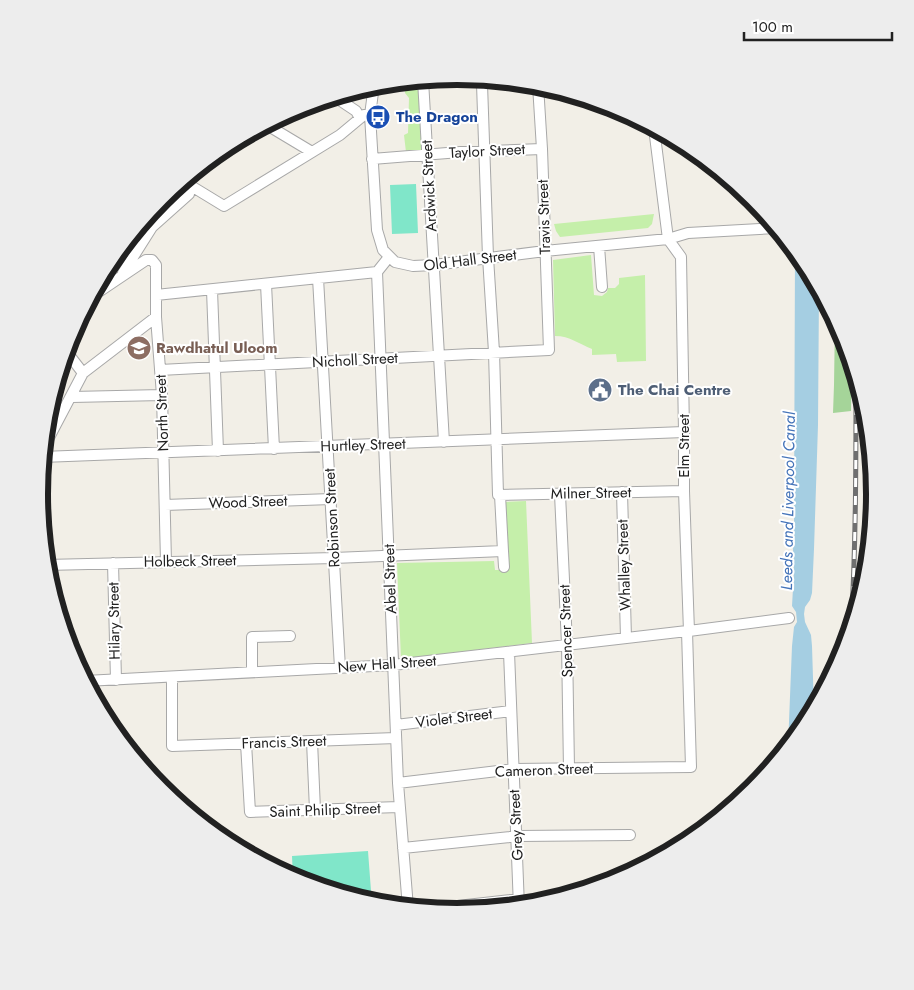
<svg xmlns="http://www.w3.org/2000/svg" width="914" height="990" font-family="Jost,sans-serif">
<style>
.grass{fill:#c5efaa}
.forest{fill:#a5d499}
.pitch{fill:#80e6c9}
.water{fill:#a5cee2}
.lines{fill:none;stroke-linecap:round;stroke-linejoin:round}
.minor-casing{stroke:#a8a8a8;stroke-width:12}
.minor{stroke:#fff;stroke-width:10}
.rail-casing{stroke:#6f6f6f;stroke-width:5}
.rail{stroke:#fff;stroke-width:3;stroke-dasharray:9;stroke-linecap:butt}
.labels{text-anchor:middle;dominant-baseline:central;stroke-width:4;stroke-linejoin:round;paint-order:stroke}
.transit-label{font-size:15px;font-weight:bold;fill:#164399;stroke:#fff;text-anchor:start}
.street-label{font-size:15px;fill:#212121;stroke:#fff}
.education-label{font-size:15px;font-weight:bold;fill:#785e54;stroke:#fff;text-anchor:start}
.service-label{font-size:15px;font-weight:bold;fill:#4e5e75;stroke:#fff;text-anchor:start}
.water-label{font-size:16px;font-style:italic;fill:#4574b9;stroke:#fff}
.rim{fill:none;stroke:#212121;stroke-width:6}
</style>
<rect width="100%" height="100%" fill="#f2efe7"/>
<path class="grass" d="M405,86H418L422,151L406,152L404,135L408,133L409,98L405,93Z
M654,214L652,224L648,228L560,237L556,231L554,224Z
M591,255L594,295L602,296L607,292L608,288H615L619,284V278L645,275L646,361L617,362L616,354L592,355V349C579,344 570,336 555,336L553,260Z
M526,501L532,643L401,659L397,563L494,561L495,570H506L504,502Z"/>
<path class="forest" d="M835,320L844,335L852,363L851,411L833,413L834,385Z"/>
<path class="pitch" d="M416,184L418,233L392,234L390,185Z
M368,851L372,904L293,879L292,856Z"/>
<path class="water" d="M795,251L805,263L819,290L818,425L814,549L812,593L810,600L805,607L804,614L805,622L811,635L812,646L814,710L805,728L788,747L792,646L794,627L797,622L796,612L792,606L794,571L792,529L794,526Z"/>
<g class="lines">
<defs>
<path id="minor" d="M480,79L482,84L488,257L494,352L498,495L684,491
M423,80L444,442
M374,85L370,115L377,230L383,250L395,262L413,266L434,265L545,251L668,239L688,233L776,228
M335,97L356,111L360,118
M267,125L312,152
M372,159L460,152L542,149
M183,181L224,206L340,135L364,115H370
M599,246L602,287
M389,257L377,272L398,783L408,908
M123,273L152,227L189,194
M318,278L340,668
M266,284L274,449
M212,290L218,451
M156,295L377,272
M91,297L146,260H152L156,265V317L162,395L166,562
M66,351L83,373
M160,370L549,350L542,149L538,85
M72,397L162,395
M43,449L83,373L156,317
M42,457L684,432
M622,492L626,638
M560,494L567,644L569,769
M165,505L331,499
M503,551L504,567
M113,563L116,680
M46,565L334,558L503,551L500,495
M689,631L789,618
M66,639H67
M509,652L519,907
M252,672V637L290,636
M172,677V746L396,738
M85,681L393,665L687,631
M396,725L511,711
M312,741L315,810
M246,743L250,812L399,807
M398,783L514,769L691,767L687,631H689L684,491V432L681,257L668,239L654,128
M403,848L519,836L630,835
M422,910L519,899"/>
</defs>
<use href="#minor" class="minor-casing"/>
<use href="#minor" class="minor"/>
<defs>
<path id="rail" d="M851,631C856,546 856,461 856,376"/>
</defs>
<use href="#rail" class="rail-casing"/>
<use href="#rail" class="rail"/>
</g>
<defs>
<symbol id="bus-disc" viewBox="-11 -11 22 22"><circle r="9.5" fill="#1a4fb4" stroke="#fff"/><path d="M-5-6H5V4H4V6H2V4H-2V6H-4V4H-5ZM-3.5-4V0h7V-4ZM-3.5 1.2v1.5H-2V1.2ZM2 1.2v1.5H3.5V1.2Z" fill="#fff"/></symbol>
<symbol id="school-disc" viewBox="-11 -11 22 22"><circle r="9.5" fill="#8d6e63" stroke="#fff"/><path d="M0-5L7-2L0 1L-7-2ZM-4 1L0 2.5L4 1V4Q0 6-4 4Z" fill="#fff"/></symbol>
<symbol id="civic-disc" viewBox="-11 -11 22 22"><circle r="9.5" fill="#5c6f8a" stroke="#fff"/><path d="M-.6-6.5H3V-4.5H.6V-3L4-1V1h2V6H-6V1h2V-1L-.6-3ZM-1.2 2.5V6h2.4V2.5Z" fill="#fff"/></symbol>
</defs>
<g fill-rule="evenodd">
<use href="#bus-disc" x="364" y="103" width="28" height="28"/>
<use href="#school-disc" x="125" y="334" width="28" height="28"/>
<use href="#civic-disc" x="586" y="376" width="28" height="28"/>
</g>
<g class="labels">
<g class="transit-label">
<text x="396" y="117">The Dragon</text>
</g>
<g class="street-label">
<text transform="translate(487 151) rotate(-3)">Taylor Street</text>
<text transform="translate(429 186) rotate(-93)">Ardwick Street</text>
<text transform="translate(544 217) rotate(-92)">Travis Street</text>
<text transform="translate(470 260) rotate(-7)">Old Hall Street</text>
<text transform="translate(355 360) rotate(-3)">Nicholl Street</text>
<text transform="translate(162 413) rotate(-92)">North Street</text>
<text transform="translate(363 445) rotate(-2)">Hurtley Street</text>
<text transform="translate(684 446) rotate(-90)">Elm Street</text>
<text transform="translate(591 493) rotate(-1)">Milner Street</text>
<text transform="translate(248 502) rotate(-2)">Wood Street</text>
<text transform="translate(332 518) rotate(-93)">Robinson Street</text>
<text transform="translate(190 561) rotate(-1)">Holbeck Street</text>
<text transform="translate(624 565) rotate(-92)">Whalley Street</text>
<text transform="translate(390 579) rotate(-92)">Abel Street</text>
<text transform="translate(114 621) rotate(-91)">Hilary Street</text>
<text transform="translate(566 631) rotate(-92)">Spencer Street</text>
<text transform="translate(387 664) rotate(-4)">New Hall Street</text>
<text transform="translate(454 718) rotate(-7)">Violet Street</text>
<text transform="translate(284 742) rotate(-2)">Francis Street</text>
<text transform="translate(544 770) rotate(-2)">Cameron Street</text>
<text transform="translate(325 810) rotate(-2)">Saint Philip Street</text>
<text transform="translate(516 825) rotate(-93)">Grey Street</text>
</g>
<g class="education-label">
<text x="156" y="348">Rawdhatul Uloom</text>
</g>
<g class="service-label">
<text x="618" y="390">The Chai Centre</text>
</g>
<g class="water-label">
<text transform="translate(788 501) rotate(-89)">Leeds and Liverpool Canal</text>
</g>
</g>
<path d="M0 0H914V990H0ZM48 494a409 409 0 1 1 818 0a409 409 0 1 1-818 0Z" fill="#ededed" fill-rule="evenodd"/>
<path class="rim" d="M48 494a409 409 0 1 1 818 0a409 409 0 1 1-818 0Z"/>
<path d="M744 32v8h148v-8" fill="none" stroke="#212121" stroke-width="2.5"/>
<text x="752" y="32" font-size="15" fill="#212121" stroke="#ffffff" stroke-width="4" paint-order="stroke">100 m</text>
</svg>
